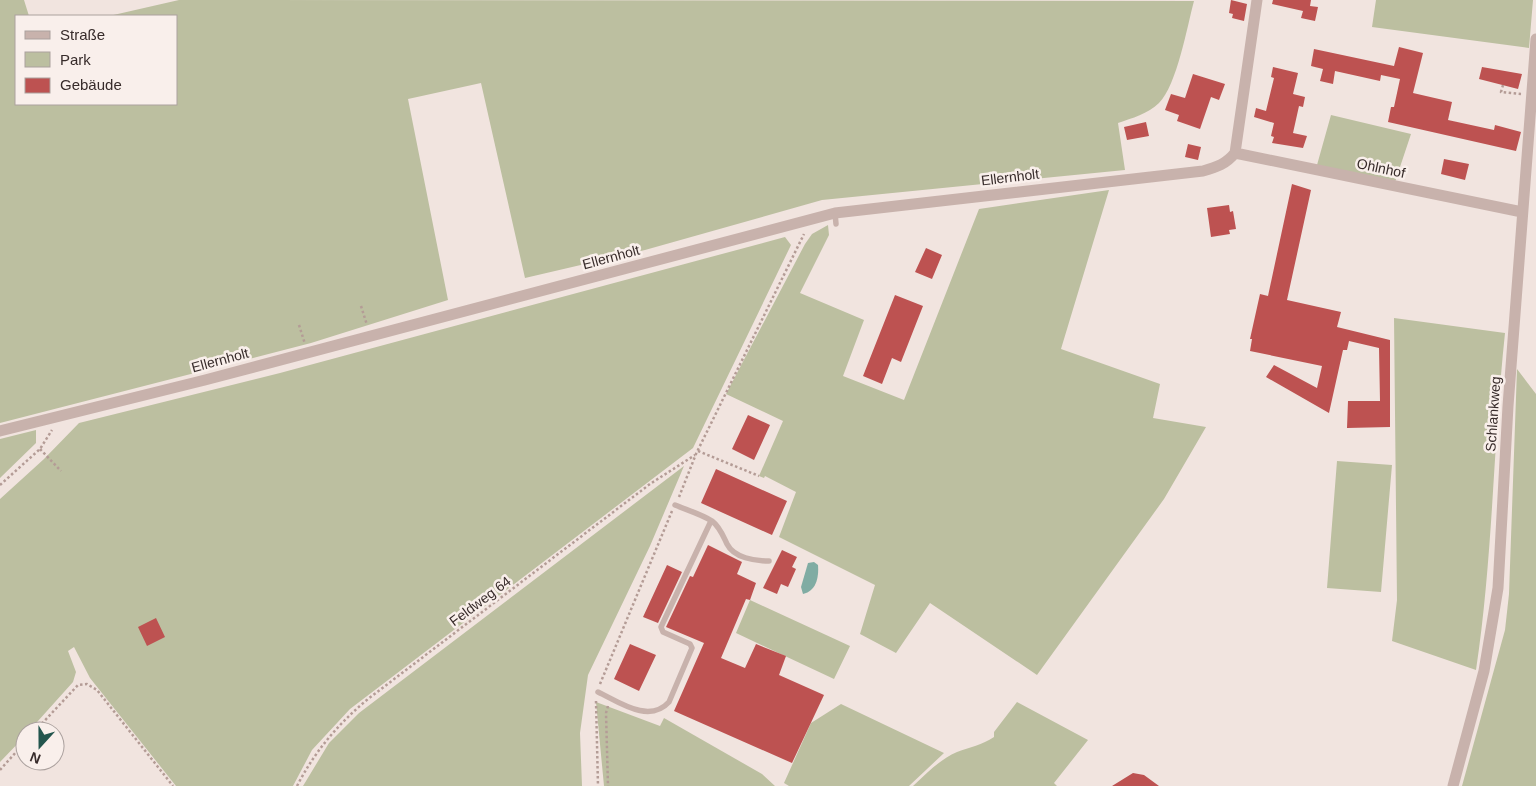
<svg xmlns="http://www.w3.org/2000/svg" width="1536" height="786" font-family="Helvetica,sans-serif">
<style>
.green{fill:#bcbfa0}
.water{fill:#80aca3}
.building{fill:#bd5251}
.lines{fill:none;stroke-linecap:round;stroke-linejoin:round}
.path{stroke:#b49c96;stroke-width:2.5;stroke-dasharray:2.5 2.5;stroke-linecap:butt}
.lane{stroke:#c8b2ac;stroke-width:5.5}
.street{stroke:#c8b2ac;stroke-width:11}
.labels{text-anchor:middle;dominant-baseline:central;stroke-width:5;stroke-linejoin:round;paint-order:stroke}
.street-label{font-size:14px;fill:#372b2a;stroke:#f9efeb}
</style>
<rect width="100%" height="100%" fill="#f1e4df"/>
<path class="green" d="M0,0H24L29,16H16V104H176V16H109L179,0L1194,1C1187,27 1177,85 1159,103C1148,114 1132,118 1118,123L1125,170L822,200L645,250L525,278L481,83L408,99L448,300L311,343L0,423Z
M1376,0H1533L1529,48L1372,27Z
M1331,115L1411,134L1395,182L1317,165Z
M1109,190L1061,349L1160,384L1153,418L1206,427L1164,499L1037,675L930,603L896,653L860,634L875,585L779,537L796,492L765,476L764,478L759,476L783,421L726,394L805,244L812,234L828,225L829,235L800,293L864,320L843,376L904,400L979,209Z
M785,237L791,245L693,448L350,709L312,750L293,786H176L90,678L74,647L68,651L76,672L73,682L29,731H25V736L0,762V499L44,459L79,423L280,373Z
M1394,318L1505,333C1493,445 1493,558 1476,670L1392,641L1397,600Z
M1517,369L1536,394V786H1462L1505,630L1509,594Z
M36,430V443L0,478V439Z
M1337,461L1392,465L1381,592L1327,588Z
M684,466L650,546L588,675L580,733L582,786H303L329,743L359,713Z
M750,600L850,646L834,679L736,633Z
M596,702L660,726L664,718L762,774L775,786H604Z
M1017,702L1088,740L1054,783L1057,786H913C927,773 939,760 957,752C970,747 982,745 994,737V732Z
M841,704L944,753L909,786H789L784,783L811,723Z"/>
<path class="water" d="M814,562L818,565C819,578 816,591 803,594L801,587L808,563Z"/>
<path class="building" d="M1231,0L1247,4L1244,21L1232,18L1233,14L1229,13Z
M1273,0H1311L1310,6L1318,7L1315,21L1301,18L1303,11L1272,4Z
M1399,47L1423,53L1413,93L1452,102L1448,120L1494,130L1495,125L1521,132L1516,151L1388,122L1391,107H1394L1400,79L1381,75L1380,81L1335,71L1333,84L1320,81L1323,69L1311,66L1314,49L1394,66Z
M1273,67L1298,73L1293,94L1305,97L1303,107L1299,106L1293,133L1307,136L1303,148L1272,143L1274,137L1271,136L1274,123L1254,117L1256,108L1266,111L1274,78L1271,77Z
M1482,67L1522,74L1518,89L1479,79Z
M1193,74L1225,84L1219,100L1211,97L1200,129L1177,121L1179,115L1165,110L1171,94L1185,98Z
M1146,122L1149,136L1127,140L1124,127Z
M1188,144L1201,147L1198,160L1185,157Z
M1444,159L1469,164L1465,180L1441,174Z
M1292,184L1311,190L1287,300L1341,312L1337,327L1390,340V427L1347,428L1348,401H1380L1379,348L1349,341L1347,350H1343L1329,413L1266,377L1274,365L1317,388L1322,366L1250,351L1252,339H1250L1260,294L1268,296Z
M1229,205L1230,212L1233,211L1236,229L1229,230L1230,234L1211,237L1207,208Z
M926,248L942,255L932,279L915,272Z
M895,295L923,306L901,362L892,358L882,384L863,376Z
M748,415L770,425L754,460L732,449Z
M716,469L787,501L772,535L701,503Z
M708,545L742,562L737,574L756,583L750,600L746,599L721,658L745,668L756,644L786,656L779,675L824,695L792,763L674,711L704,643L666,627L690,576L693,577Z
M782,550L797,557L792,567L796,569L788,587L781,584L777,594L763,588Z
M667,565L682,572L658,623L643,617Z
M156,618L165,637L147,646L138,627Z
M630,644L656,655L639,691L614,679Z
M1133,773L1144,775L1159,786H1112Z"/>
<g class="lines">
<path class="path" d="M1503,85L1501,92L1521,94
M361,306L367,325
M299,325L305,344
M40,449L61,471
M698,451L759,476
M0,485L40,449L52,430
M679,497L696,454L804,234
M600,684L672,511
M596,701L598,786
M608,706L606,713L608,786
M35,731L78,685L87,684L97,690L173,786
M0,770L25,742
M297,786C315,751 338,724 368,699L650,484L695,455"/>
<path class="lane" d="M835,213L836,224
M675,505C687,510 701,514 712,521C720,527 723,536 727,544C734,558 755,561 769,561
M598,692C619,702 649,724 669,702L692,648L690,644L663,632L661,627L711,521"/>
<path class="street" d="M1235,153L1522,212
M1235,153L1257,0
M0,431L205,380L835,213L1203,171C1217,167 1226,164 1235,153
M1453,786L1484,671L1498,588L1508,406L1536,39"/>
</g>
<g class="labels">
<g class="street-label">
<text transform="translate(1381 168) rotate(12)">Ohlnhof</text>
<text transform="translate(1010 177) rotate(-7)">Ellernholt</text>
<text transform="translate(611 257) rotate(-15)">Ellernholt</text>
<text transform="translate(220 360) rotate(-15)">Ellernholt</text>
<text transform="translate(1493 414) rotate(-86)">Schlankweg</text>
<text transform="translate(480 601) rotate(-37)">Feldweg 64</text>
</g>
</g>
<rect x="15" y="15" width="162" height="90" fill="#f9efeb" stroke="#aba19e"/>
<rect x="25" y="31" width="25" height="8" fill="#c8b2ac" stroke="#aba19e"/>
<text x="60" y="40" font-size="15" fill="#372b2a">Straße</text>
<rect x="25" y="52" width="25" height="15" fill="#bcbfa0" stroke="#aba19e"/>
<text x="60" y="65" font-size="15" fill="#372b2a">Park</text>
<rect x="25" y="78" width="25" height="15" fill="#bd5251" stroke="#aba19e"/>
<text x="60" y="90" font-size="15" fill="#372b2a">Gebäude</text>
<g transform="translate(40 746) rotate(201)"><circle r="24" fill="#f9efeb" stroke="#aba19e"/>
<path d="M0-4L9 19L0 12L-9 19Z" fill="#23554d"/>
<text y="-8" font-size="14" font-weight="bold" text-anchor="middle" fill="#372b2a">N</text>
</g>
</svg>
